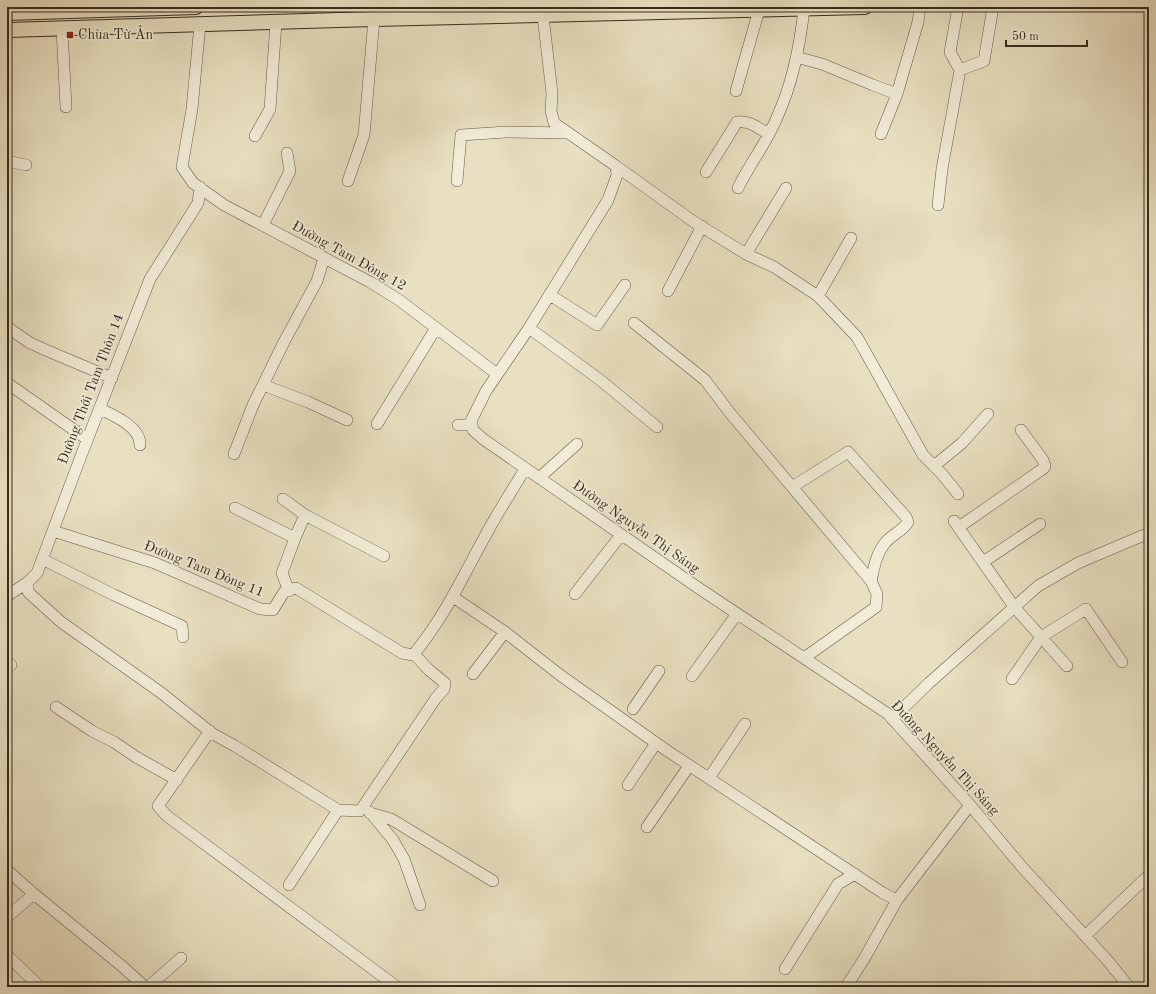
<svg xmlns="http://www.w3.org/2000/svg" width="1156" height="994" font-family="'Old Standard TT',serif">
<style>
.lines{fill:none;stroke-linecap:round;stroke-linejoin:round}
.minor-casing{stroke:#645947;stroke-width:12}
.major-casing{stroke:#372c1e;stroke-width:16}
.minor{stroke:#f1ebd7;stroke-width:11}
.major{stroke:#e9e0c1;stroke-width:14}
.poi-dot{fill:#8f2418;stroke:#f1ebd7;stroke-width:1.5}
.labels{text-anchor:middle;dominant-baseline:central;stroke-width:3.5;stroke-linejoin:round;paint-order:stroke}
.poi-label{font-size:14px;fill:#372c1e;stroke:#f1ebd7;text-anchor:start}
.street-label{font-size:14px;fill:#372c1e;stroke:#f1ebd7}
</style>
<rect width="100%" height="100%" fill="#e9e0c1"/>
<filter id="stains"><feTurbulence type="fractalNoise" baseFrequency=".005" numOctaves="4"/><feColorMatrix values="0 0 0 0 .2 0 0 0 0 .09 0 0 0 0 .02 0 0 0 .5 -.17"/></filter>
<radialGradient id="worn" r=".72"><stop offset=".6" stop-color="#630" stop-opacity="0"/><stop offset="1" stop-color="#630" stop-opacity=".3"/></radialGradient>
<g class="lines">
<defs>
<path id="minor" d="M543,16L552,93L551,111L554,123L616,166L617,175L608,200L529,328L486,391L471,421L473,430L483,439L697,587L888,714L970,805L1022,867L1108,961L1129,987
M200,24L192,109L182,167L193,183L224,205L370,282L399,300L497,374
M62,29L66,107
M796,57L822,64L873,85L897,94L918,22L920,7
M960,70L984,61L993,7
M736,91L759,10
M881,134L897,94
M255,136L270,109L276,22
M7,161L26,165
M616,166L694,222L746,254L774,267L818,296L857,337L923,455L934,466L962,443L988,414
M706,172L737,122C748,120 759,128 768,134
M348,181L364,135L374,19
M457,181L461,135L506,132L568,133
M738,188C750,163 768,141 778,115C793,82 800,45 804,9
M938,205L942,169L960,70L950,52L958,7
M263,225L290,171L287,153
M746,254L786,188
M668,291L702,226
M550,295L597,325L625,285
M818,296L851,238
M634,323L705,380L730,413L871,581L877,594L876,607L804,658
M7,327L30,343L55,354L112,378
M529,328L599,379L657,427
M7,383L87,439
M263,385L308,402L347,420
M100,409C113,415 141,427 140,445
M377,424L436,328
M458,425H471
M234,454L253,405L285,340L317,281L324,258
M934,466L942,474L958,494
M539,478L577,444
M792,487L848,452L906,517L908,522C903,531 891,535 885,543C876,554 874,568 871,581
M283,499L305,515
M235,508L295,538
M954,521L1015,608L1067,666
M959,527L1044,468L1045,466L1043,460L1021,430
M53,531L155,563L260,609L273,610L284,592L296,588L402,653L413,655C445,617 465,572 489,529C500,509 513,489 525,469
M42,559L114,595L182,626L183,637
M983,562L1040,524
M28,582V592L61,622L160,692L213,734L235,746L338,810L360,811L436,698L444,689L445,683L429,670L416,656L413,655
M289,591L282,573L295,538L305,515L384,556
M575,594L621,535
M7,596L28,582L37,573L81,456L150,279L198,203L200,187
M453,597L505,632L560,675L666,750L883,893L897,900L970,805
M7,662L11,665
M473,674L505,632
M692,676L737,614
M1012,679L1041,637L1086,609L1122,662
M56,707L92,731L114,742L136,757L177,780
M633,709L659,671
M892,719L929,683L1038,586L1078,563L1149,533
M210,731L158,806L167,816L397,987
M709,778L745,724
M628,785L656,743
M370,812L393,840L404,859L420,905
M370,813L391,819L493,881
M647,827L689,766
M7,870L34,894
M289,885L338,810
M7,917L34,894L123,967L145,987
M1085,936L1149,875
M7,955L40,987
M785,969L838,884L855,874
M148,987L181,958
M846,987L864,959L897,900"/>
<path id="major" d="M7,13L196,7
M7,30L374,19L865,7"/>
</defs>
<use href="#minor" class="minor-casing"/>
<use href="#major" class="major-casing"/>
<use href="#minor" class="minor"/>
<use href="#major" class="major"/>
</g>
<rect class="poi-dot" x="66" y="31" width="8" height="8" rx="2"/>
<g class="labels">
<g class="poi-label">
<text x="78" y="35">Chùa Từ Ân</text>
</g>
<g class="street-label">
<text transform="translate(349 256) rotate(29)">Đường Tam Đông 12</text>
<text transform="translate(91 389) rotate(-69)">Đường Thới Tam Thôn 14</text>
<text transform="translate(636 527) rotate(35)">Đường Nguyễn Thị Sáng</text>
<text transform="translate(204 569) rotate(22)">Đường Tam Đông 11</text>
<text transform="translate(945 758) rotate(47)">Đường Nguyễn Thị Sáng</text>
</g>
</g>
<rect width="1156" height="994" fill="none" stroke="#e9e0c1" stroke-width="24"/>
<rect x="8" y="8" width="1140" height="978" fill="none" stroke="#372c1e" stroke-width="2"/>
<rect x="12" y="12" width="1132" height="970" fill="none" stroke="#372c1e"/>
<path d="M1006 40v6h81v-6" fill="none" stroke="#372c1e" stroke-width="2"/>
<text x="1012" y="40" font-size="12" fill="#372c1e" stroke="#f1ebd7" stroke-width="3" paint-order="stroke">50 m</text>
<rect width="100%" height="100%" filter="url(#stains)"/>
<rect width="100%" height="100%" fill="url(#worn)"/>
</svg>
